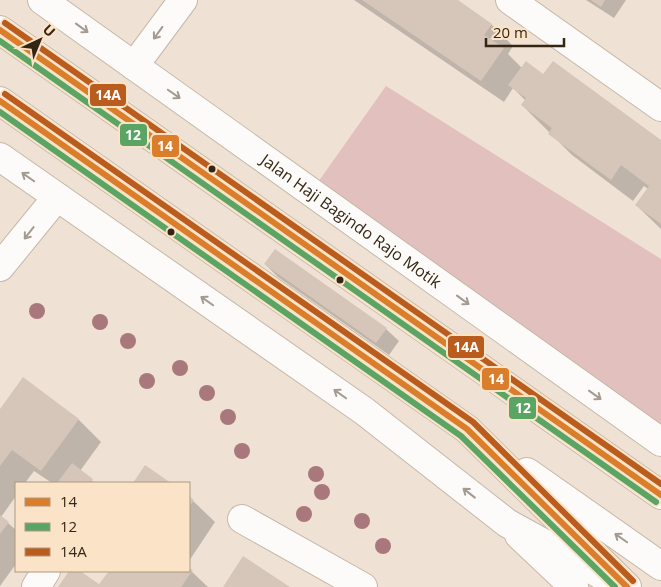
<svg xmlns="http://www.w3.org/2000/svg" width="661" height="587" font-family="'Open Sans',sans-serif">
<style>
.green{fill:#e2c0be}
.shadow{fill:#0003}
.building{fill:#d6c6ba}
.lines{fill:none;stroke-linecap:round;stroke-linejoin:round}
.minor-casing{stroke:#c5b8a9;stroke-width:30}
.major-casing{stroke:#c5b8a9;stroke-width:30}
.minor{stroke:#fdfbf9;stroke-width:28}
.major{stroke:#fdfbf9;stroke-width:28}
.bus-1-casing{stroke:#fbe3c8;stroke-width:10}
.bus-2-casing{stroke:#fbe3c8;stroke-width:10}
.bus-3-casing{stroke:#fbe3c8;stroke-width:10}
.bus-1{stroke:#db7e2b;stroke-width:6}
.bus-2{stroke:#5ba564;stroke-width:6}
.bus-3{stroke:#ba5c1e;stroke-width:6}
.tree{fill:#a9787c}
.oneway{stroke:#a39b92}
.bus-dot{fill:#352614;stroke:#fbe3c8;stroke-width:2}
.labels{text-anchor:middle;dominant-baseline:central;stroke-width:4;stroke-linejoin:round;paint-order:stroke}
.street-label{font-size:16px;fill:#352614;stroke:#fbe3c8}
.line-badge{stroke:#fbe3c8;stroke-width:2}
.badge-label{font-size:14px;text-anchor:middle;font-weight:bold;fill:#fff}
</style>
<rect width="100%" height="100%" fill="#efe2d4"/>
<path class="green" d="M386,86L661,259V444L311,192Z"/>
<path class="shadow" d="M354,0H456L491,24L513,46L508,54L522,68L544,76L661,142V229L636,205L648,189L644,186L633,201L572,155L522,105L526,101L513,88L504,102Z
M586,0H626L614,18Z
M265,264L386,329L399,341L389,355L278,277Z
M23,379L79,420L101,442L80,471L95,483H52L34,471L25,483H16V496L1,517L16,530V564L0,586V411Z
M189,497L215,522L189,561Z
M189,569L208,587H60L71,571H78L100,586L110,571Z"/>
<path class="building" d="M362,0H458L492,24L484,35L504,48L481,81Z
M591,0H605L601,7Z
M526,61L543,74L553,61L661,140V224L635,205L649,186L621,165L611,180L548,134L552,128L521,105L526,98L508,85Z
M275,249L387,328L376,343L264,264Z
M23,377L79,419L41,471L12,450L0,466V409Z
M72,463L93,479L90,483H57Z
M145,465L171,483H133Z
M189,496L194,500L189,507Z
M0,515L9,522L0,534Z
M243,556L290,587H223Z
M189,568L193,570L181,587H58L69,571H80L99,584L109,571H189Z"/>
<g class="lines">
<defs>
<path id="minor" d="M510,0L661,107
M242,519L363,587
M519,535L574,587
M36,587L46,571"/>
<g id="major">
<path id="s1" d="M42,0L661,442"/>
<path d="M0,30L661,495"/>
<path d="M134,66L183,0"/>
<path d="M0,101L467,429L627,587"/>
<path d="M0,157L364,411L507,523L603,576"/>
<path d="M0,267L57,197"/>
<path d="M527,472L661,566"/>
</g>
</defs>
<use href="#minor" class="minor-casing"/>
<use href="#major" class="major-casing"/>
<use href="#minor" class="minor"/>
<use href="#major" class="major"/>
<defs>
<path id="bus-1" d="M0,30L661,495
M0,101L467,429L627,587"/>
<path id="bus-2" d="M0,41L656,502
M0,112L461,436L615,587"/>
<path id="bus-3" d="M5,23L661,484
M5,94L473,422L633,581"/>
</defs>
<use href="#bus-1" class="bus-1-casing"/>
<use href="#bus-2" class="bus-2-casing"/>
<use href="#bus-3" class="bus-3-casing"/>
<use href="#bus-1" class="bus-1"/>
<use href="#bus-2" class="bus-2"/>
<use href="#bus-3" class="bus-3"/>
</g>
<g class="tree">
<circle cx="37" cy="311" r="8"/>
<circle cx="100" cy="322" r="8"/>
<circle cx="128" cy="341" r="8"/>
<circle cx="180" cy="368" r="8"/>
<circle cx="147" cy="381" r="8"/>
<circle cx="207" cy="393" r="8"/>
<circle cx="228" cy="417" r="8"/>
<circle cx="242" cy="451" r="8"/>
<circle cx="316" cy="474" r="8"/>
<circle cx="322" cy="492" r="8"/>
<circle cx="304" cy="514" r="8"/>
<circle cx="362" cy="521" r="8"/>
<circle cx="383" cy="546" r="8"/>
</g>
<defs><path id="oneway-shaft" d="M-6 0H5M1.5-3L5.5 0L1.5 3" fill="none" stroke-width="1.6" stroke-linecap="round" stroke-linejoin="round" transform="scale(1.25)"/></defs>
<g class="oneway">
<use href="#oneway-shaft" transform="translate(82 28) rotate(36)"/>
<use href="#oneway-shaft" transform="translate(158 33) rotate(126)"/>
<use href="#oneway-shaft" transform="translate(174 94) rotate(35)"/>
<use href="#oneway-shaft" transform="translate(28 177) rotate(-145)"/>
<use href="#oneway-shaft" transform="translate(29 233) rotate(128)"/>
<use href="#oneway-shaft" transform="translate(463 300) rotate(36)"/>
<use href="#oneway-shaft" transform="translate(207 301) rotate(-145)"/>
<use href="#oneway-shaft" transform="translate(340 394) rotate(-145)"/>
<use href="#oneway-shaft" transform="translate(595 395) rotate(36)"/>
<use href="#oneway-shaft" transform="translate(469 493) rotate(-142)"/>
<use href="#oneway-shaft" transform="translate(621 538) rotate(-145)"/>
</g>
<g class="bus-dot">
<circle cx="212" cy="169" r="4.5"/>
<circle cx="171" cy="232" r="4.5"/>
<circle cx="340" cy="280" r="4.5"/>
</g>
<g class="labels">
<g class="street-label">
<text stroke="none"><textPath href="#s1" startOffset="380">Jalan Haji Bagindo Rajo Motik</textPath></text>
</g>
</g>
<g class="line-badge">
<rect x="89" y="83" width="38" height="24" rx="5" fill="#ba5c1e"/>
<rect x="119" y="123" width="29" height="24" rx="5" fill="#5ba564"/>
<rect x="151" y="134" width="29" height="24" rx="5" fill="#db7e2b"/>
<rect x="447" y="335" width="38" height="24" rx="5" fill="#ba5c1e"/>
<rect x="481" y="367" width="29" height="24" rx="5" fill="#db7e2b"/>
<rect x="508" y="396" width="29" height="24" rx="5" fill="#5ba564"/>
</g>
<g class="badge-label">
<text x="108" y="100">14A</text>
<text x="133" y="140">12</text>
<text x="165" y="151">14</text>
<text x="466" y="352">14A</text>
<text x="496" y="384">14</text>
<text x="523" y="413">12</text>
</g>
<rect x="15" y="482" width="175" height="90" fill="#fbe3c8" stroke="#ac9780"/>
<rect x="25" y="498" width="25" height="8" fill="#db7e2b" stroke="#ac9780"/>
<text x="60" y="507" font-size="15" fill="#352614">14</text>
<rect x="25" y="523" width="25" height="8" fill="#5ba564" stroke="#ac9780"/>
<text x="60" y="532" font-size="15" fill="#352614">12</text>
<rect x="25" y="548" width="25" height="8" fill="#ba5c1e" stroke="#ac9780"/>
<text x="60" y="557" font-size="15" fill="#352614">14A</text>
<g transform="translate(40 40) rotate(44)" stroke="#fbe3c8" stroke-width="4" paint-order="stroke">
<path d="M0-4L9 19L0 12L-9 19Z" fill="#352614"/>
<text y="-8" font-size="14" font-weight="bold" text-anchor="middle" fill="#352614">U</text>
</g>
<path d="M486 38v8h78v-8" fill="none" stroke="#352614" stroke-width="2.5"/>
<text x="493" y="38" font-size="15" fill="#352614" stroke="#fbe3c8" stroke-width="4" paint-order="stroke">20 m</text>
</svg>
